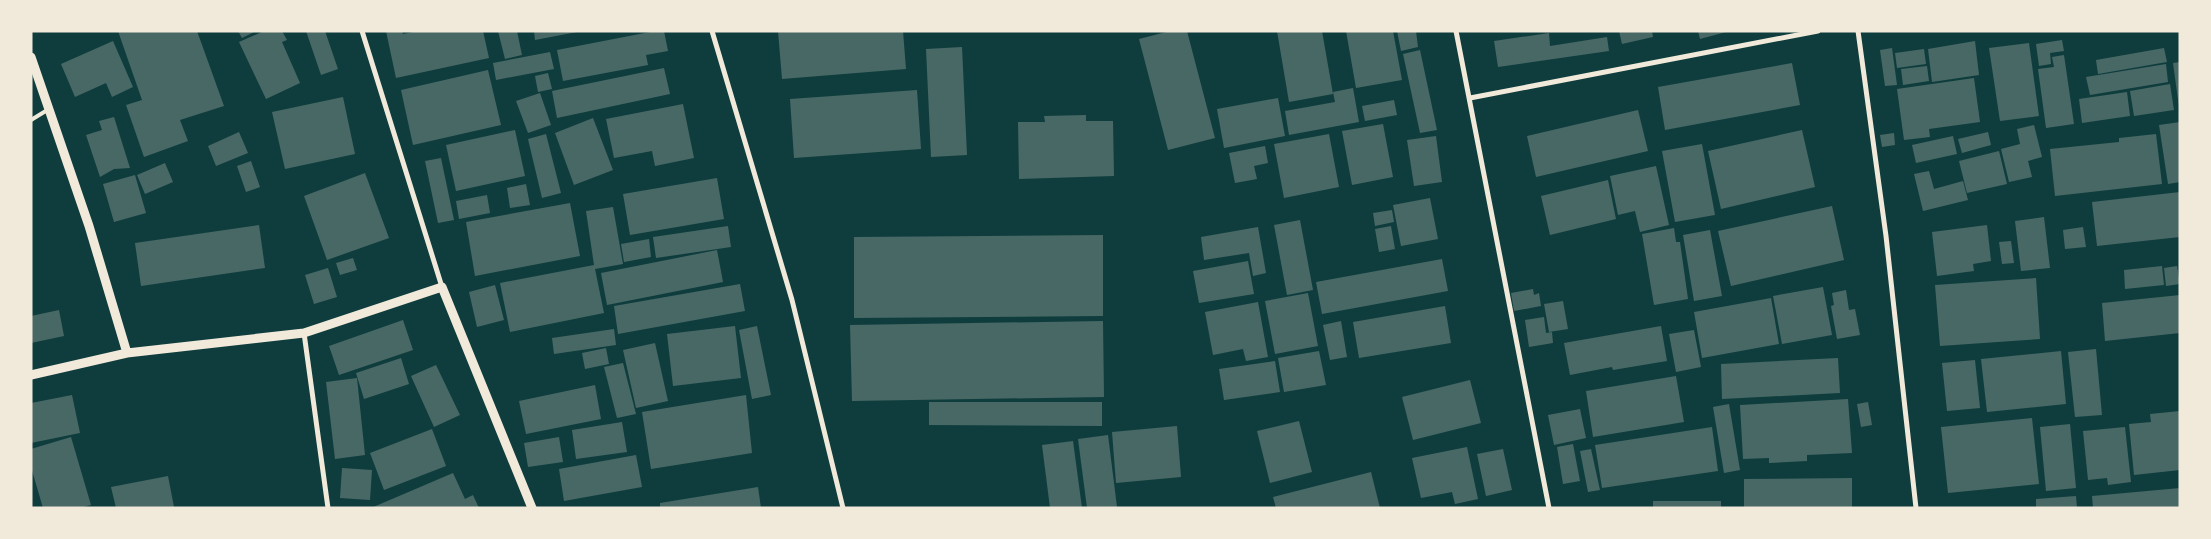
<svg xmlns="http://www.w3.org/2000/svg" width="2211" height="539" font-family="Poppins,sans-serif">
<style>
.building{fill:#486865}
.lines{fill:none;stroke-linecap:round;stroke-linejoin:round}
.service{stroke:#f1e9da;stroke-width:4}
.minor{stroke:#f1e9da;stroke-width:5}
.tertiary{stroke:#f1e9da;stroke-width:9}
</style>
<rect width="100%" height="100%" fill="#0f3d3e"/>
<path class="building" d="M118,31H197L224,106L180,120L188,141L144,157L126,105L142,100Z
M238,31H256L242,38Z
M264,31H282L287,40L282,42L300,83L266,99L239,42Z
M306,31H325L338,69L321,75Z
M386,31H402L403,34L417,31H483L489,58L396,78Z
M498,31H517L522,55L505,59Z
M534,31H577V32L535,40Z
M655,31H664L668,51L646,55L648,65L563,81L557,50Z
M778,31H903L906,69L782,79Z
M1170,31H1187L1215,138L1168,150L1139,39Z
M1277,31H1322L1333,94L1289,102Z
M1346,31H1393L1402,80L1356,88Z
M1397,31H1416L1418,47L1401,51Z
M1619,31H1652L1653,37L1622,44Z
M1698,31H1726V32L1700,39Z
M1549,33L1550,46L1607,37L1609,51L1498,67L1494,41Z
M2062,40L2064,51L2050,53L2051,64L2039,66L2036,44Z
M113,41L133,87L112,97L106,83L75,97L61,64Z
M1975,41L1979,75L1932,82L1928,49Z
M2029,43L2039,116L2000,121L1989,48Z
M962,47L967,155L931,157L926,49Z
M1892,48L1897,85L1885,86L1880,50Z
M2164,48L2167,62L2098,74L2096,60Z
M1924,49L1926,64L1897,68L1895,53Z
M1420,50L1437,130L1420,133L1403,54Z
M550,52L554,69L496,80L493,63Z
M2064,55L2074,124L2046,128L2038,69L2054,67L2052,57Z
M2180,62V107H2179L2173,63Z
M1792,63L1800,105L1665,130L1658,87Z
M2166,64L2168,82L2090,95L2086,77Z
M1927,66L1929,81L1903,85L1901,69Z
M664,68L670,94L557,118L552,91Z
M488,70L501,125L413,145L401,90Z
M548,73L552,89L538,92L535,76Z
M1974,78L1980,122L1929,129L1930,137L1904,140L1897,89Z
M2170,84L2174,110L2134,116L2130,91Z
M1353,88L1359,122L1289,135L1285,111L1335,102L1333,92Z
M917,90L921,149L794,158L790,99Z
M2127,92L2130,116L2082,123L2079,99Z
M540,93L551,125L528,133L516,101Z
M343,97L355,154L285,169L272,112Z
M1278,98L1285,136L1224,148L1217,109Z
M1394,100L1397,115L1365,121L1362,106Z
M683,104L694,158L655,166L652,151L614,158L606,119Z
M1638,110L1648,151L1536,177L1527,136Z
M1086,115V121H1113L1114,176L1019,179L1018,122H1045L1044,116Z
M114,117L130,168L114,169L100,177L86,135L102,130L99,121Z
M593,118L613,170L574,185L555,133Z
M2180,122V182L2168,184L2159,125Z
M1383,124L1393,177L1352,185L1342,131Z
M2034,125L2042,157L2028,161L2032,177L2009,182L2001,149L2020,144L2017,129Z
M515,130L525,176L456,191L446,145Z
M1802,130L1815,187L1721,209L1708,151Z
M239,132L248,153L216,166L208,146Z
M1988,132L1991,145L1962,153L1958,139Z
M1894,133L1895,145L1882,147L1880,135Z
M546,134L561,193L542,198L528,139Z
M1329,134L1339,187L1284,198L1274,144Z
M2156,134L2162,184L2055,196L2050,149L2119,142V138Z
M1436,136L1442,182L1414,186L1407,140Z
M1953,136L1957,154L1916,163L1912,145Z
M1702,144L1715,215L1675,222L1662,151Z
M1265,146L1268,163L1254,166L1257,179L1235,183L1229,153Z
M1999,151L2007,184L1967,193L1959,161Z
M441,158L454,220L438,223L425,161Z
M251,161L260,187L246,192L237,166Z
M165,163L173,182L145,194L137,175Z
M1656,166L1669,225L1640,232L1635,211L1618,215L1610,176Z
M1929,171L1934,189L1963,181L1968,200L1923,211L1914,174Z
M365,173L389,238L327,260L304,196Z
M135,175L146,213L114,222L103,184Z
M717,178L724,219L630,235L623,194Z
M1608,180L1616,219L1550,235L1541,196Z
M526,184L530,205L510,208L507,188Z
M2180,192V237L2097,246L2092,202Z
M487,195L490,213L459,219L456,201Z
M1430,198L1438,239L1401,246L1393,205Z
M570,203L580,256L475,276L466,222Z
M1832,206L1844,260L1731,286L1718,231Z
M613,207L623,264L595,269L604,313L510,332L500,283L594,265L586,211Z
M1392,210L1394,222L1375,226L1373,213Z
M2044,217L2050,268L2021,271L2015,221Z
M1300,220L1313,290L1287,295L1274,225Z
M259,225L265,268L141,286L135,243Z
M1987,225L1991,261L1973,264L1974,271L1937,276L1932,232Z
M728,226L731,247L656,258L653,237Z
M1391,226L1395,249L1379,252L1375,229Z
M1258,227L1266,273L1253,276L1249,253L1204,260L1201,237Z
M2083,227L2086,247L2065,249L2063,230Z
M1674,228L1676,242H1680L1688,299L1654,305L1642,234Z
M1710,230L1722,296L1694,301L1683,235Z
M1103,235V316L854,318V237Z
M649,239L651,257L624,262L621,244Z
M2011,241L2014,263L2002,264L1999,242Z
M717,250L723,282L607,305L601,273Z
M353,258L357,270L340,275L336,263Z
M1442,259L1448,291L1322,314L1316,282Z
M1248,261L1254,294L1199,303L1193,271Z
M2162,266L2164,285L2125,289L2124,270Z
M2177,266L2180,284L2166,286L2164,268Z
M328,268L337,297L314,304L305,275Z
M2036,278L2040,339L1940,346L1935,285Z
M740,284L745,311L618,334L614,306Z
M495,285L504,320L477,327L469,292Z
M1823,287L1832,335L1782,344L1773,296Z
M1533,289L1534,295L1539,293L1541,306L1514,311L1511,293Z
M1846,290L1849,310L1855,309L1860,335L1837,339L1831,306L1834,305L1832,293Z
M1308,293L1318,346L1275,354L1265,301Z
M2180,295V333L2105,341L2102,303Z
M1771,298L1779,344L1702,358L1694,312Z
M1563,301L1568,329L1549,332L1544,304Z
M1258,302L1268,357L1246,361L1243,349L1213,355L1205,312Z
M1445,306L1451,343L1359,358L1353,322Z
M59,310L64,336L31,343V316Z
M1544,317L1546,333L1552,332L1553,343L1529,347L1525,320Z
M403,320L413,350L339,375L329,346Z
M1103,321L1104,397L852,401L850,325Z
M1341,321L1347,357L1330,360L1323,325Z
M735,326L741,378L673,386L667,334Z
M757,326L771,395L752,399L739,330Z
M1661,326L1667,361L1613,370L1612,367L1570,375L1564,343Z
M614,329L616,345L554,354L552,338Z
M1694,330L1701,367L1676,372L1669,334Z
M655,343L668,401L636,408L623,350Z
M606,348L609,364L585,369L582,353Z
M2096,349L2102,415L2075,417L2068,352Z
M1319,351L1326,385L1284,392L1278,358Z
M2061,351L2066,404L1987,412L1981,359Z
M401,358L409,384L364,399L356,373Z
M1838,358L1840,393L1722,399L1721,364Z
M1975,360L1980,408L1947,411L1942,363Z
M1275,361L1280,392L1224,400L1219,369Z
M623,363L636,414L617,418L604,367Z
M436,365L460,415L434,427L411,376Z
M1676,376L1684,422L1593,437L1586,391Z
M357,378L365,455L335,459L326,382Z
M1470,380L1481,423L1413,440L1402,397Z
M595,385L601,419L526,434L519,401Z
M72,395L80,433L31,443V403Z
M746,395L752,453L651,469L642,412Z
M1848,399L1852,453L1807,455V461L1769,463V458L1743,459L1740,405Z
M929,402H1102V426L929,425Z
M1868,402L1872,425L1861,427L1857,404Z
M1729,404L1740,470L1724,473L1713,407Z
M1580,409L1586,438L1554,445L1548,415Z
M2180,411V470L2134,475L2129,424L2151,422L2150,414Z
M2032,418L2039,484L1948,493L1941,427Z
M1299,421L1312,472L1270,483L1257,431Z
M622,422L627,452L576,459L572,430Z
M2070,424L2076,488L2046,491L2040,427Z
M1177,426L1181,477L1116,483L1112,432Z
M1712,427L1718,471L1602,488L1595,445Z
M2125,427L2131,482L2108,485L2107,478L2088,480L2083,431Z
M432,429L446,466L384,490L370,453Z
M1108,435L1117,507L1087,508L1078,439Z
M71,437L91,505L80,508H43L31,467V449Z
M559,437L563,462L528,467L524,443Z
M1073,441L1082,508H1050L1042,445Z
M1573,444L1580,481L1563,484L1557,447Z
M1467,447L1478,499L1455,504L1452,492L1421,498L1412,458Z
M1503,449L1512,490L1486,496L1477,454Z
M1591,449L1600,490L1588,492L1580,451Z
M636,455L642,487L564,501L559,469Z
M342,468L372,470L370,500L340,498Z
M1371,472L1380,508H1276L1273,497Z
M453,473L465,499L473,495L479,508H371Z
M168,476L174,507L116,508L111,487Z
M1852,478V508H1744V479Z
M758,487L761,508H660V503Z
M2180,488V508H2093L2092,496Z
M2076,496L2077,508H2036V499Z
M1653,501H1721V508H1653Z"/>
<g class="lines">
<path class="service" d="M31,120L49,109"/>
<path class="minor" d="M362,31L442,287
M712,31L792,300L843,508
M1456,31L1549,508
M1858,31L1886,236L1916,508
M1470,98L1818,31
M304,333L328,508"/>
<path class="tertiary" d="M31,57L89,226L127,353
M31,375L127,353L304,333L442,287L532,508"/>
</g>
<rect width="2211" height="539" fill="none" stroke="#f1e9da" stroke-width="65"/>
</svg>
